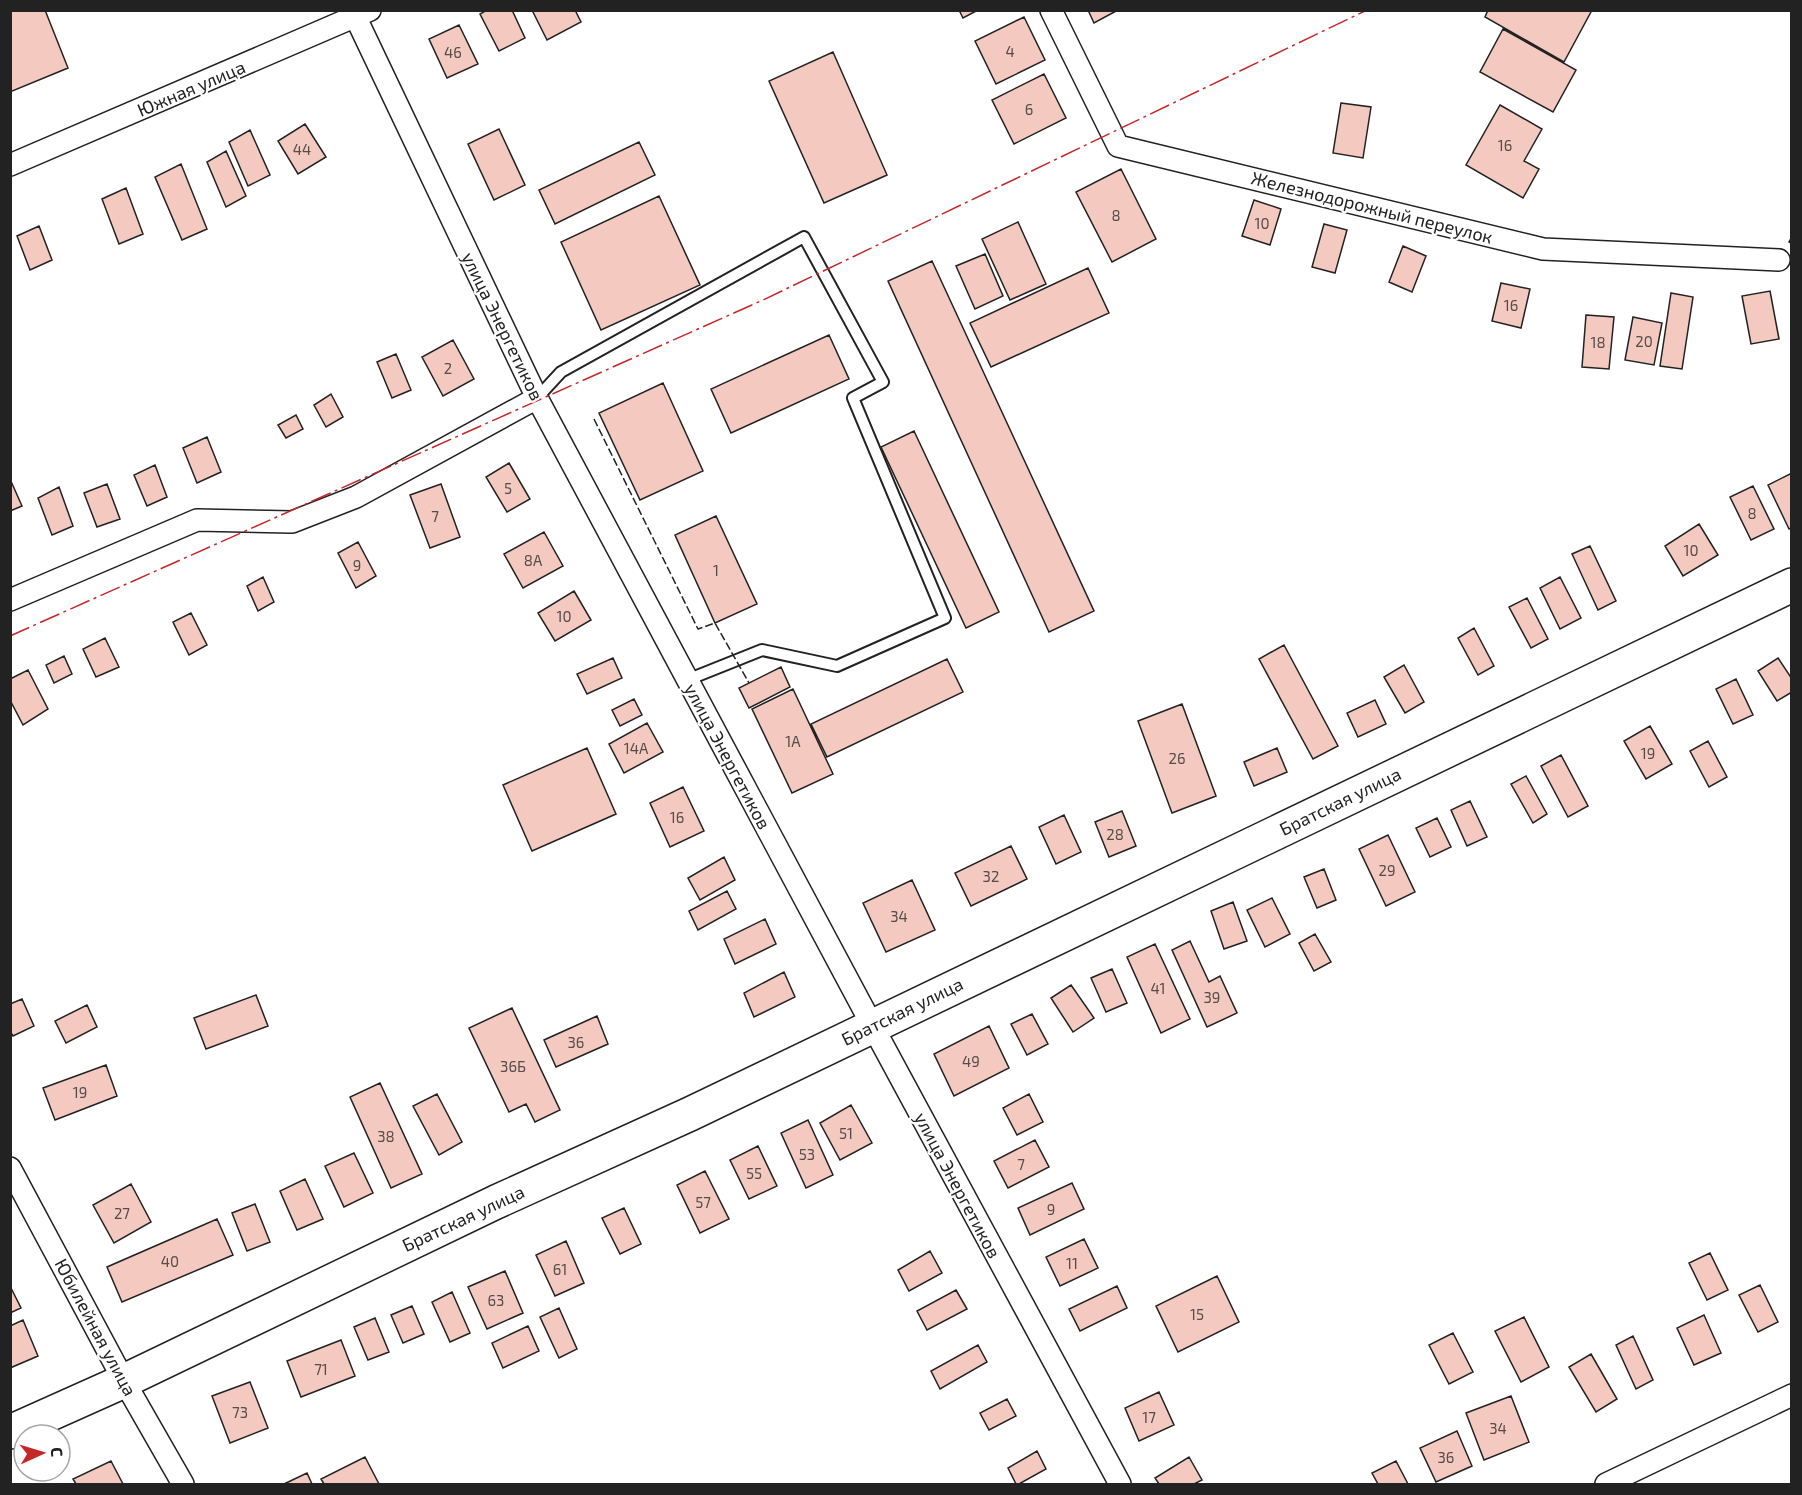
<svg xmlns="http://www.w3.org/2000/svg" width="1802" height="1495" font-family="'Exo 2',sans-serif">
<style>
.building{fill:#f3c9c0;stroke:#222;stroke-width:1.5}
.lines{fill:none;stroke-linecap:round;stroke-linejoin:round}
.service-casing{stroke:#222;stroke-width:14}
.minor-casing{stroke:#222;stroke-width:24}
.primary-casing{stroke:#222;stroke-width:36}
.service{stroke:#fff;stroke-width:10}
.minor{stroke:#fff;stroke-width:21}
.primary{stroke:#fff;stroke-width:33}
.fence{stroke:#222;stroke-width:1.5;stroke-dasharray:8 3;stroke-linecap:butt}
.power{stroke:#c62828;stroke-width:1.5;stroke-dasharray:21 4.5 3 4.5;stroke-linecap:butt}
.labels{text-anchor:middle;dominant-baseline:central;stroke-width:4.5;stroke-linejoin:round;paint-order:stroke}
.number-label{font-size:15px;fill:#564c4a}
.street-label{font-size:18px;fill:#222;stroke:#fff}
</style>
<rect width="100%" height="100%" fill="#fff"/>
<path class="building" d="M10,10H45L68,68L10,92Z
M487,10H512L525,38L499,51L480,14Z
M532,10H575L581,22L547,40Z
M959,10H978L963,18Z
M1088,10H1118L1094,23Z
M1488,10H1592L1564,62L1485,17Z
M1024,17L1045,60L996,84L975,41Z
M459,25L478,64L447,78L429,39Z
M1503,29L1576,70L1553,112L1480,72Z
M833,52L887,175L824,203L769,81Z
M1044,74L1066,118L1014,144L992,100Z
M1341,103L1371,107L1363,158L1333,153Z
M1500,105L1542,129L1524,161L1539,169L1523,198L1466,165Z
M305,124L326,157L298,174L278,141Z
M499,129L525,185L494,200L468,144Z
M250,130L270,175L248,186L229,142Z
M639,142L655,175L555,224L539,190Z
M226,151L246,196L226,207L207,162Z
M181,164L207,229L182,240L155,177Z
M1121,169L1156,239L1112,262L1076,192Z
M126,188L143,234L119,244L102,199Z
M659,196L700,285L601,330L561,242Z
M1254,200L1281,209L1270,245L1242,236Z
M1018,222L1046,284L1010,300L982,239Z
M1324,224L1347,230L1335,273L1312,267Z
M39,226L52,260L30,270L17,236Z
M1403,246L1426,256L1412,292L1389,282Z
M985,254L1003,296L975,309L956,266Z
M932,261L1094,611L1049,632L888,281Z
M1088,268L1109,313L991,367L970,323Z
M1501,283L1530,289L1521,328L1492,321Z
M1770,291L1779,339L1751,344L1742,296Z
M1671,293L1693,297L1682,369L1660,366Z
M1586,315L1614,317L1609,369L1582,367Z
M1633,317L1662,323L1654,365L1625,360Z
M829,335L849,379L731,433L711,389Z
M453,340L474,379L443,396L422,357Z
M396,354L411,390L392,398L377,362Z
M663,383L703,471L640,500L599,413Z
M331,394L343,417L326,427L314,405Z
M296,415L303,429L286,438L278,425Z
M914,431L999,612L966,628L881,447Z
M207,437L221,472L197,483L183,448Z
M509,463L530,499L507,512L486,477Z
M155,465L167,497L147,506L134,475Z
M1792,473V527L1789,529L1768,485Z
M10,479L22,506L10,511Z
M107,484L120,519L97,527L84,493Z
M441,484L460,537L430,548L410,495Z
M1753,486L1774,529L1751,540L1730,497Z
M59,487L73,526L52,535L38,498Z
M716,516L757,604L715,623L675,535Z
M1699,524L1718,555L1683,576L1665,546Z
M544,532L563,566L523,588L504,554Z
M358,542L376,576L356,588L338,553Z
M1590,546L1616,601L1598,610L1572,554Z
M263,577L274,602L258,611L247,586Z
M1560,577L1581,618L1560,629L1540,588Z
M574,591L591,620L555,641L538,613Z
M1527,598L1548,639L1531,648L1509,607Z
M191,613L207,645L189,655L173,622Z
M1474,628L1494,666L1478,675L1458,638Z
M105,638L119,667L96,677L83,649Z
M1284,645L1338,746L1313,759L1259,659Z
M64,656L72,674L54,683L46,665Z
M613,658L622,678L587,694L577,674Z
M1778,658L1792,679V692L1777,701L1758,671Z
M947,659L963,692L827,757L811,724Z
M1404,665L1424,702L1405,713L1384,677Z
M781,667L790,687L749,708L739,688Z
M28,670L48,709L23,725L10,700V679Z
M1736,679L1753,715L1733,724L1716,689Z
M793,689L833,774L792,793L752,709Z
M634,699L642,715L620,726L612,710Z
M1375,700L1386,724L1358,737L1347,713Z
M1182,704L1216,796L1172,813L1138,721Z
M647,723L663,752L624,773L609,744Z
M1650,726L1672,764L1646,779L1624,741Z
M1708,741L1727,777L1709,787L1690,751Z
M587,748L616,814L532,851L503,785Z
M1277,748L1287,772L1254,786L1244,762Z
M1561,755L1588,806L1568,817L1541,766Z
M1526,776L1547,814L1533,823L1511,784Z
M683,787L704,831L670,847L650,803Z
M1470,801L1487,837L1467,846L1451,810Z
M1122,811L1136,846L1109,857L1095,822Z
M1064,815L1081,852L1056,864L1039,827Z
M1437,818L1451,847L1430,857L1416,828Z
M1388,835L1415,892L1386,906L1359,849Z
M1011,846L1027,879L971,906L955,873Z
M724,857L735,880L700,900L688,878Z
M1324,869L1336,900L1317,908L1304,877Z
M912,880L935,930L886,952L863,903Z
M727,891L736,909L698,930L689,911Z
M1272,898L1290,934L1265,947L1247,910Z
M1233,902L1247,941L1224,949L1211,911Z
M765,919L776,944L735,964L724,939Z
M1315,934L1331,962L1314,971L1299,943Z
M1190,941L1209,982L1220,976L1237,1013L1207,1027L1172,950Z
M1155,944L1190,1019L1161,1033L1127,957Z
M1112,969L1127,1003L1106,1012L1091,978Z
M784,972L795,997L754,1017L744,993Z
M1071,985L1094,1018L1073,1032L1051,998Z
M256,995L268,1026L206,1049L194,1018Z
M22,999L34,1026L13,1036L10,1031V1004Z
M87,1005L97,1027L66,1043L55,1021Z
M512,1008L560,1110L535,1122L526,1104L509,1112L469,1028Z
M1032,1014L1048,1044L1027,1055L1011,1024Z
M597,1016L608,1044L556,1067L544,1040Z
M989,1026L1009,1068L954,1096L934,1054Z
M106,1065L117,1096L55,1120L43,1088Z
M380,1083L422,1174L391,1188L350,1097Z
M437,1094L462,1142L439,1155L413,1106Z
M1029,1094L1043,1122L1017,1135L1003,1108Z
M851,1105L872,1143L840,1160L820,1123Z
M808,1120L833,1175L806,1188L781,1133Z
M1035,1140L1049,1167L1008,1188L994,1161Z
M758,1146L777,1186L749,1199L730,1160Z
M354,1153L373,1193L344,1207L325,1166Z
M705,1171L729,1219L700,1233L677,1185Z
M305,1179L323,1219L297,1230L280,1191Z
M1072,1183L1084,1209L1030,1235L1018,1208Z
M131,1184L151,1222L114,1243L93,1205Z
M255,1204L270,1242L247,1251L232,1213Z
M624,1208L641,1244L620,1254L602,1218Z
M217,1219L233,1255L122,1302L107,1267Z
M1084,1239L1098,1268L1060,1286L1046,1257Z
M566,1241L584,1283L555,1296L536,1255Z
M930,1251L942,1273L909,1291L898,1270Z
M1710,1253L1728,1290L1707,1300L1689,1263Z
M505,1271L523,1313L487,1329L468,1287Z
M1217,1276L1239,1322L1178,1352L1156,1306Z
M1760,1285L1778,1322L1758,1332L1739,1295Z
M10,1286L21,1308L10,1313Z
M1117,1286L1127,1308L1080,1331L1069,1309Z
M956,1290L967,1309L927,1330L917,1311Z
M452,1292L470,1333L450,1342L432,1302Z
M412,1306L424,1334L403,1343L391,1315Z
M559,1308L577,1349L559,1358L540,1317Z
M1704,1315L1721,1353L1694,1365L1677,1328Z
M1524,1317L1549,1367L1521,1382L1495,1331Z
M375,1318L389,1352L368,1360L354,1327Z
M23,1320L38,1356L10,1368V1326Z
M528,1326L539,1351L503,1368L492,1343Z
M1453,1333L1473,1372L1449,1384L1429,1345Z
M1633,1336L1653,1380L1636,1389L1616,1345Z
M341,1340L355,1376L301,1397L287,1361Z
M978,1345L987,1362L940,1389L931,1371Z
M1591,1354L1617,1399L1596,1412L1569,1367Z
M250,1382L268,1428L230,1443L212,1396Z
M1159,1392L1174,1425L1139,1441L1125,1408Z
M1511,1396L1529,1442L1484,1460L1466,1413Z
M1007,1399L1016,1416L989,1430L980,1413Z
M1457,1431L1472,1466L1436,1482L1420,1448Z
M1037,1451L1046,1469L1019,1484H1016L1008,1468Z
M365,1457L379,1484H324L321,1479Z
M1189,1457L1202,1480L1194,1484H1159L1155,1478Z
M111,1461L123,1484H76L73,1479Z
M1396,1461L1408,1484H1378L1372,1473Z
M307,1473L312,1484H284Z"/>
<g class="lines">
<defs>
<path id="service" d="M537,398L561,372L804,237L883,382L853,398L945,618L837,666L762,650L687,680"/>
<path id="minor" d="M1051,10L1118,146L1543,249L1779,260
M356,18L537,398L872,1025L1120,1484
M10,165L370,10
M10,600L197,520L292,522L356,497L537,398
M10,1168L124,1381L183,1484
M1606,1484L1792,1395"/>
<path id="primary" d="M10,1432L124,1381L496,1202L690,1114L1792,585"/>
</defs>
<use href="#service" class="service-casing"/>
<use href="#minor" class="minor-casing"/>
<use href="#primary" class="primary-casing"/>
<use href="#service" class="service"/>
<use href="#minor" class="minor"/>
<use href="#primary" class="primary"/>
<path class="fence" d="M1792,237L1789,242L1792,243
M594,419L698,629L715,623L749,683"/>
<path class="power" d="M10,636L763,300L1367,10"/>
</g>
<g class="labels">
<g class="number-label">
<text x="1010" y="51">4</text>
<text x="453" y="52">46</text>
<text x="1029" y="109">6</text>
<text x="1505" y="145">16</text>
<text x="302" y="149">44</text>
<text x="1116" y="215">8</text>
<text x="1262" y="223">10</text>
<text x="1511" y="305">16</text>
<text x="1644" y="341">20</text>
<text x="1598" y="342">18</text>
<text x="448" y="368">2</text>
<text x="508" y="488">5</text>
<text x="1752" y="513">8</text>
<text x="435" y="516">7</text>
<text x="1691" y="550">10</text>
<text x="533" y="560">8А</text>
<text x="357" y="565">9</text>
<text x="716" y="570">1</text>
<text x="564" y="616">10</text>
<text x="793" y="741">1А</text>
<text x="636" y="748">14А</text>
<text x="1648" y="753">19</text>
<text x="1177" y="758">26</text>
<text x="677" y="817">16</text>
<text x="1115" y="834">28</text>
<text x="1387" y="870">29</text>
<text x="991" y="876">32</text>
<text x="899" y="916">34</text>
<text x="1158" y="988">41</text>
<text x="1212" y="997">39</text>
<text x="576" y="1042">36</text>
<text x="971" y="1061">49</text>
<text x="513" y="1066">36Б</text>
<text x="80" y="1092">19</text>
<text x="846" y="1133">51</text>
<text x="386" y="1136">38</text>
<text x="807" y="1154">53</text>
<text x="1021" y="1164">7</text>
<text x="754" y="1173">55</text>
<text x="703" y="1202">57</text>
<text x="1051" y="1209">9</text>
<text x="122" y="1213">27</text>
<text x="170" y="1261">40</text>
<text x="1072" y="1263">11</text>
<text x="560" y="1269">61</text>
<text x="496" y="1300">63</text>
<text x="1197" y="1314">15</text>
<text x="321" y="1369">71</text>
<text x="240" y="1412">73</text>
<text x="1149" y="1417">17</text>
<text x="1498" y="1428">34</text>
<text x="1446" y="1457">36</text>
</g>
<g class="street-label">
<text transform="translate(191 88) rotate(-23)">Южная улица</text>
<text transform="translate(1372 207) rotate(14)">Железнодорожный переулок</text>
<text transform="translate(503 326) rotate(64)">улица Энергетиков</text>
<text transform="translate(728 756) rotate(62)">улица Энергетиков</text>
<text transform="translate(1340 801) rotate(-26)">Братская улица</text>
<text transform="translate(902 1011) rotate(-26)">Братская улица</text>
<text transform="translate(958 1185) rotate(62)">улица Энергетиков</text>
<text transform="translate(463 1218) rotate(-25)">Братская улица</text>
<text transform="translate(96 1327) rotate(62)">Юбилейная улица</text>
</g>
</g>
<rect width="1802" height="1495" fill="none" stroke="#222222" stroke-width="24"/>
<g transform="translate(42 1453) rotate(86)"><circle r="28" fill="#ffffff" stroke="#a7a7a7" stroke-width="1.5"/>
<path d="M0-4.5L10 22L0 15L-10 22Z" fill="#c62828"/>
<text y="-9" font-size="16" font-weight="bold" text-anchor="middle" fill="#222222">С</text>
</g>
</svg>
